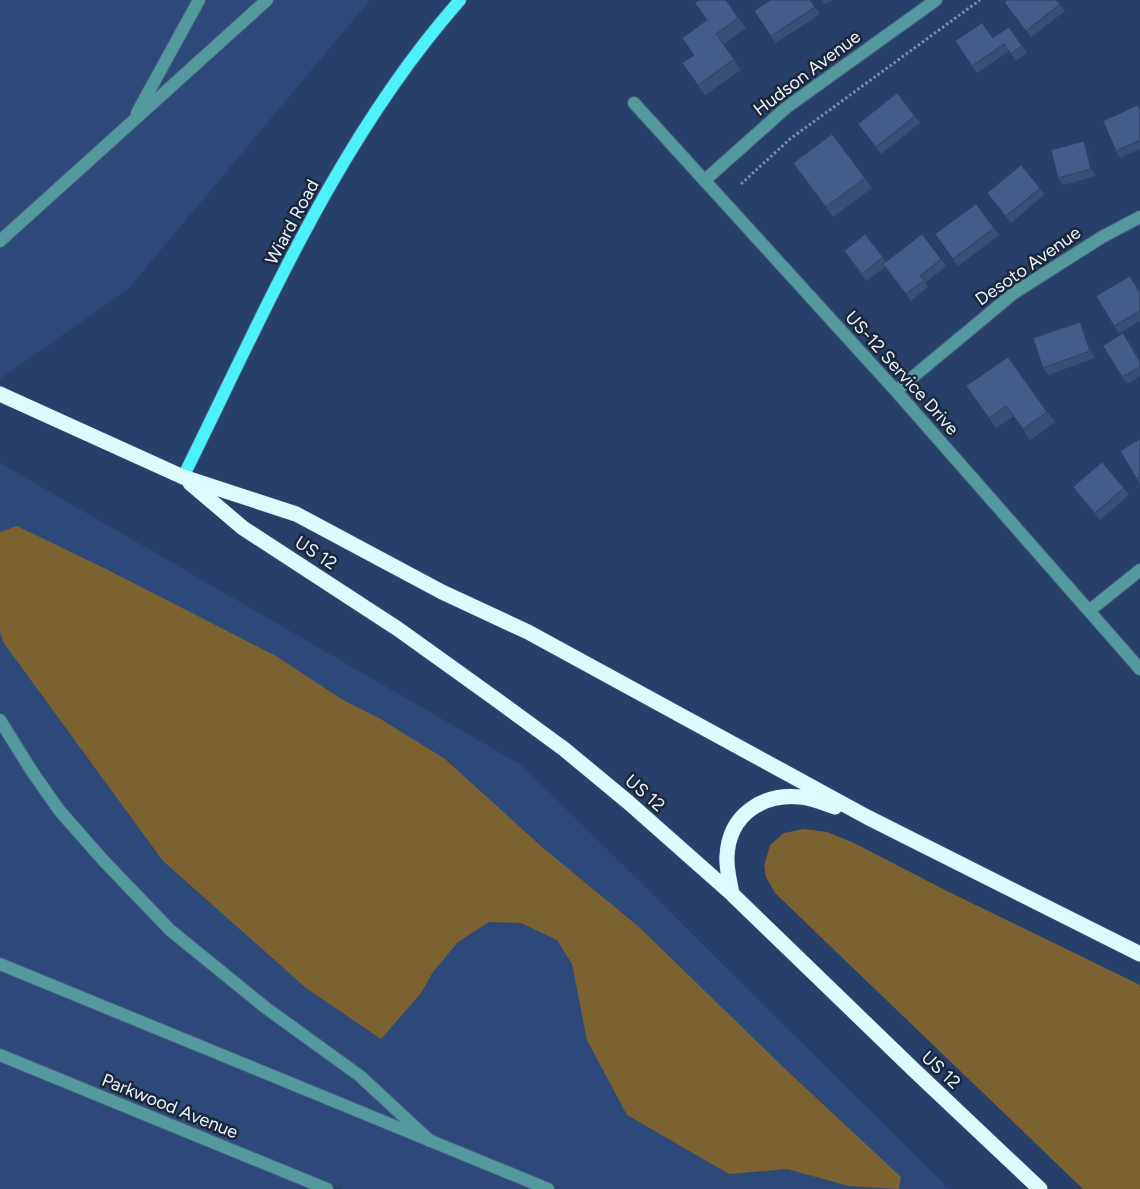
<svg xmlns="http://www.w3.org/2000/svg" width="1140" height="1189" font-family="Figtree,sans-serif">
<style>
.built{fill:#2d4979}
.green{fill:#7c6131}
.lines{fill:none;stroke-linecap:round;stroke-linejoin:round}
.minor-casing{stroke:#465d81;stroke-width:14}
.major-casing{stroke:#465d81;stroke-width:14}
.highway-casing{stroke:#465d81;stroke-width:16}
.path{stroke:#7b8da8;stroke-width:3;stroke-dasharray:2.5 2.5;stroke-linecap:butt}
.minor{stroke:#54999d;stroke-width:12}
.major{stroke:#4cf1f9;stroke-width:12}
.highway{stroke:#ddfbfd;stroke-width:15}
.wall{fill:#395076}
.shaded-wall{fill:#2e4160}
.building{fill:#425d89;stroke:#2e4160}
.labels{text-anchor:middle;dominant-baseline:central;stroke-width:5;stroke-linejoin:round;paint-order:stroke}
.street-label{font-size:18px;fill:#ecf3fd;stroke:#1b273a}
</style>
<rect width="100%" height="100%" fill="#264069"/>
<path class="built" d="M0,0H370L129,288L0,379Z
M0,463L523,766L949,1189H343L135,1111L310,1189H0Z"/>
<path class="green" d="M17,526L104,568L276,656L343,700L379,718L445,759L542,847L639,927L781,1065L901,1177L899,1189L849,1186L787,1169L729,1174L627,1115L587,1040L572,964L557,940L521,923L489,922L458,942L433,972L421,993L381,1039L306,988L163,861L3,642L0,631V532Z
M804,829L827,832L854,843L949,892L1140,985V1189H1083L775,893L766,877L764,866L770,845L784,833Z"/>
<g class="lines">
<defs>
<path id="minor" d="M634,103L896,391L1140,669
M137,113L199,0
M705,180L787,107L936,0
M0,241L267,0
M896,391L1014,293L1102,237L1140,217
M1089,611L1140,570
M0,720L31,770L59,810L102,859L170,930L266,1008L360,1076L430,1141
M0,964L548,1189
M0,1055L327,1189"/>
<path id="major" d="M183,477C264,314 338,138 460,0"/>
<path id="highway" d="M0,394L183,477L296,514L442,592L528,632L867,817L1140,954
M190,483L243,528L398,629L497,700L564,749L628,802L732,894L914,1070L1040,1189
M732,894C730,882 726,868 727,856C729,815 762,793 801,797C812,798 824,803 835,807"/>
</defs>
<use href="#minor" class="minor-casing"/>
<use href="#major" class="major-casing"/>
<use href="#highway" class="highway-casing"/>
<path class="path" d="M741,184L790,139L980,0"/>
<use href="#minor" class="minor"/>
<use href="#major" class="major"/>
<use href="#highway" class="highway"/>
</g>
<path class="wall" d="M726,0L746,28L724,44L741,70L705,95L682,63L694,55Z
M810,0L820,14L776,43L754,11Z
M822,0H833L824,4Z
M1056,0L1065,11L1031,37L1004,2Z
M1009,27L1027,53L1016,61L1009,51L977,73L955,41L993,38Z
M1140,108V149L1120,158L1116,151Z
M915,116L920,123L881,154L858,124Z
M1084,141L1089,148L1096,176L1063,185L1058,178Z
M793,163L865,178L872,188L833,217Z
M1040,188L1045,194L1011,223L987,193Z
M976,204L999,235L958,266L935,234Z
M865,234L886,262L941,259L946,266L925,283L928,287L911,301L885,267L866,281L844,251Z
M1135,283L1140,291V321L1119,333L1114,326Z
M1080,322L1085,329L1095,358L1048,375L1043,368Z
M1128,340L1140,360V376L1127,384L1122,377Z
M1008,357L1055,422L1030,440L1014,416L996,428L966,386Z
M1140,439V484L1137,479Z
M1073,487L1124,488L1129,495L1100,520L1078,494Z"/>
<path class="shaded-wall" d="M1084,141L1089,148L1096,176L1091,169Z
M1080,322L1085,329L1095,358L1090,351Z"/>
<path class="building" d="M699,0H726L738,18L716,34L734,59L698,85L682,63L694,55L682,38L707,20L695,3Z
M770,0H810L815,7L771,36L754,11Z
M1007,0H1056L1060,4L1026,31L1004,2Z
M982,23L993,38L1009,27L1022,46L1011,54L1004,44L972,66L955,41Z
M897,93L915,116L876,147L858,124Z
M1138,105L1140,110V140L1116,151L1103,121Z
M832,134L865,178L826,207L793,163Z
M1084,141L1091,169L1058,178L1051,150Z
M1021,165L1040,188L1006,216L987,193Z
M976,204L994,228L953,259L935,234Z
M865,234L883,257L862,274L844,251Z
M922,234L941,259L920,276L924,280L906,294L883,264Z
M1130,276L1140,293V311L1114,326L1096,296Z
M1080,322L1090,351L1043,368L1033,338Z
M1123,333L1140,362V367L1122,377L1103,346Z
M1008,357L1047,412L1023,429L1006,406L989,418L966,386Z
M1140,439V477L1137,479L1120,451Z
M1102,462L1124,488L1095,513L1073,487Z"/>
<g class="labels">
<g class="street-label">
<text transform="translate(807 73) rotate(-37)">Hudson Avenue</text>
<text transform="translate(292 222) rotate(-62)">Wiard Road</text>
<text transform="translate(1028 266) rotate(-35)">Desoto Avenue</text>
<text transform="translate(902 373) rotate(48)">US-12 Service Drive</text>
<text transform="translate(316 553) rotate(33)">US 12</text>
<text transform="translate(645 793) rotate(41)">US 12</text>
<text transform="translate(941 1070) rotate(43)">US 12</text>
<text transform="translate(170 1106) rotate(22)">Parkwood Avenue</text>
</g>
</g>
</svg>
